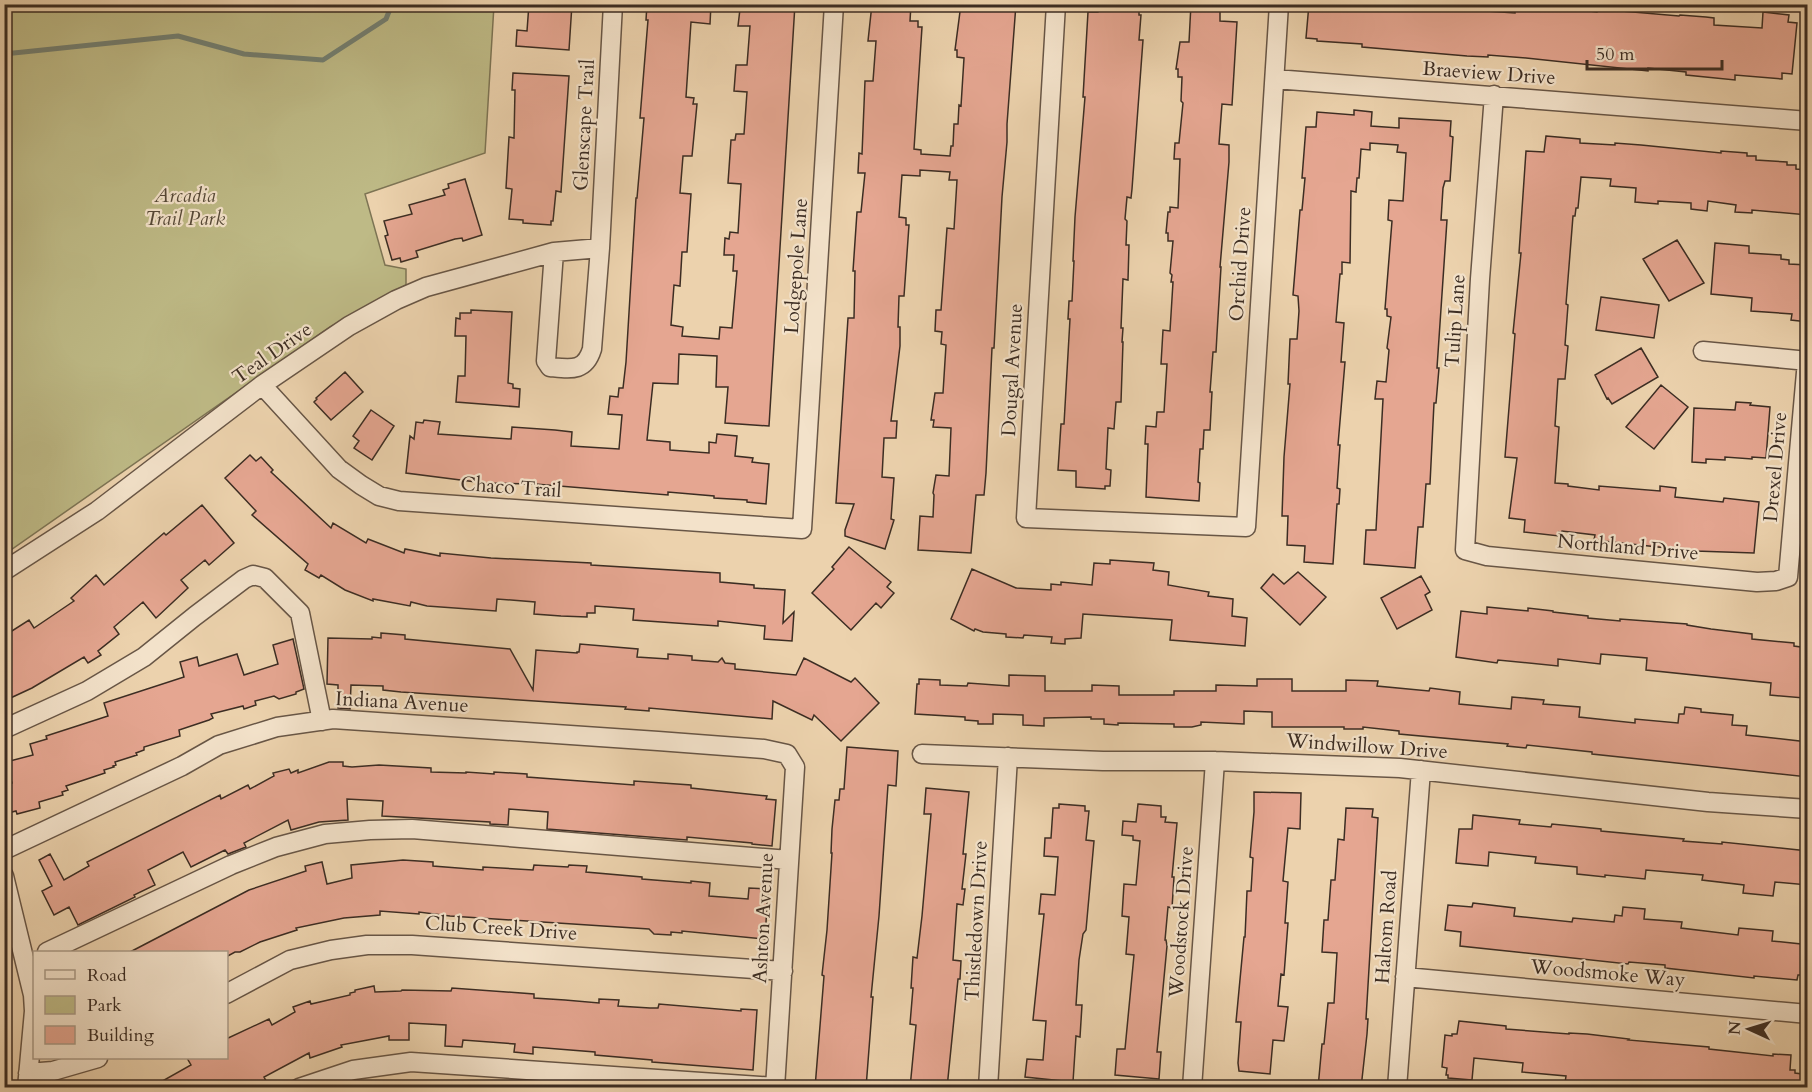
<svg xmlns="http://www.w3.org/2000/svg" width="1812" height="1092" font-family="Cardo,serif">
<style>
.green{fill:#beba86;stroke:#7d7454;stroke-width:1.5}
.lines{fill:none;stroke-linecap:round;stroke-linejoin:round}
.stream{stroke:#748072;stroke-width:5}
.building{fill:#e5a691;stroke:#3c2d23;stroke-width:1.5}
.minor-casing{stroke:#685646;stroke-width:21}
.minor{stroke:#f3e2ca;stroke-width:18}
.labels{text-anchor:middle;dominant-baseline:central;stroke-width:4.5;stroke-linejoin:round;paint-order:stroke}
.street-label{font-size:20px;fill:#3c2d23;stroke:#f3e2ca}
.park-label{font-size:20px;font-style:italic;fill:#564937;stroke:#f3e2ca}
</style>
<rect width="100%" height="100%" fill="#ecd2ad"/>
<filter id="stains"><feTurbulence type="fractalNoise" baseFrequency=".00333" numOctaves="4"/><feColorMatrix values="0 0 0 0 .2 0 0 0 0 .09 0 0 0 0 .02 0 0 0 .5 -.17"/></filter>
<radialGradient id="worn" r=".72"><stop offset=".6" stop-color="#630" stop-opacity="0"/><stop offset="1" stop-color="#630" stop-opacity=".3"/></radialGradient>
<path class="green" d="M5,5H494L485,153L365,194L385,265L406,269V285L330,327L5,554Z"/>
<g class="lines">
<path class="stream" d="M4,54L178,36L244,54L323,60L386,19L392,4"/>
</g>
<path class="building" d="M529,4H572L569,50L516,46L517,30L527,31Z
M647,4H711L710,24L691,22L686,97L694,98L693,104H697L692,156H683L680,193L691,194L688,237L687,252H682L680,286L674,285L671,325L683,327L682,336L719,339L720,327L732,328L737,271H733L734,255H724L725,238L729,239L730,232L738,233L741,184L728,183L731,140H735L736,134H744L747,92L734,91L736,65H747L750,26H738L740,9H743L744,4H795L769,426L725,423L728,387H716L717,356L679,354L678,384L653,383L647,440L670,442V450L709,453V442L716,443L717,434L737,436L735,456L753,458L752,462L769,464L766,504L747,502V500L714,498V496L668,492V495L535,484L484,483L406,473L410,436L414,439L416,422L423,423L424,420L440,422L438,434L511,439L512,427L555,430L572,432L571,446L619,449L622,415L608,414L610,396L618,397L619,388H623L626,362L635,214L636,198H637L644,118H640L648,20H646Z
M872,4H911L910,21H918V27H922L914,149L921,150V154L950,156L951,146H953L954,124H958L959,105L961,106L964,58L957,57V50H955L961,4H1016L1007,124V142L1002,197L994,348H992L986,473L984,495H976L971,553L918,550L920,516L933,517L934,495L933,493L936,475L949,476L951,428L933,427L934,420H931L935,393H943L946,345L941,344L942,332L935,331L936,310H941L947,228L954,229L957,180H949L950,172L920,170V176L902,175L899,217L906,218V225H909L904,296H899L898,327H900V346L891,421H897L896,438H884L882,477L894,478L891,519L894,520L885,549L845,536V530L854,504L836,503L848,318H854L855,271H853L857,212H861L865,173H858L859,153L862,154L865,81H873L876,41H868Z
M1100,4H1139V15H1141L1139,40H1143L1132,189L1131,198L1127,197L1125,219L1127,221L1126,245H1129L1128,280L1123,279L1121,328H1123L1122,342H1123L1121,402H1116L1114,429L1108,428L1106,469L1111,470L1110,486H1105V489L1076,487V471L1058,470L1061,424H1064L1070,319H1068L1069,301H1072L1074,261H1073L1075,217L1085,97H1083L1088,12H1098Z
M1191,4H1220V21L1237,22L1232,105L1222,104L1219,144L1229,145V162L1220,267H1221L1217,334L1216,352H1213L1210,392H1212L1210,430H1204L1203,449H1200L1198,482L1200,483L1199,501L1146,497L1148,444H1145L1146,426L1156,427L1157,412H1164L1167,364H1161L1163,330L1170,331L1173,282H1171L1172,275L1170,273L1173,241H1168V233H1166L1168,212H1170V207L1178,208L1180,159H1174L1175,143H1179L1183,103L1181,101L1182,77H1178V69H1176L1180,42H1189Z
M1309,4H1456V9L1515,13V4H1531L1597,12L1598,9L1679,16L1680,15L1706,17L1714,18V25L1762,28L1763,12L1789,15L1788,22L1797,23L1792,74L1782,73V79L1735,75V80L1686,75V72L1648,68V71L1526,58L1488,55V57L1467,56L1362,47V44L1317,41V39L1306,38Z
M513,73L569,76L561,192L556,191L553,221H551V225L523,223V220L509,219L512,189L506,188L509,137L514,138L515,90H512Z
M1354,110L1372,112L1371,126L1399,128V118L1451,121L1450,136L1453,137L1450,181H1445L1443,188L1441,220H1447L1437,368H1439L1436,403H1434L1430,484H1426L1423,527H1418L1415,568L1364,564L1366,530H1376L1383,399H1375L1377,381L1386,382L1389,350L1387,348L1391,317L1387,316V309H1385L1392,221L1388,220L1389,200L1403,201L1406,153L1397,152L1398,145L1370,143V150L1361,149L1359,178H1357L1356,192L1351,191L1350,263L1342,262V274H1340L1336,322L1344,323L1341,362H1345L1338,445H1340L1337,488L1340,489L1339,504H1337L1333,564L1304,562L1305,546L1287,545L1288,516H1282L1284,457L1290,384H1288L1290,339H1297L1299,311L1298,296L1293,295L1300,210H1302L1305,178H1302L1306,127H1316L1317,112L1354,115Z
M1546,136L1580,139V143L1615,145V143L1641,145L1721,153V151L1747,153V156H1756V160L1787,162V165H1796V169L1808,170V215L1752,210V213L1735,212L1736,205L1708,201L1707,211L1691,209V203L1658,201V204L1635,202L1636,188L1610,186L1611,179L1581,177L1578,208H1576L1575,216H1573L1566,304L1568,305L1565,345L1568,346L1565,379H1558L1555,426L1559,427L1555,483L1568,484V486L1599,490V486L1660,491V486L1676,488L1675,497L1723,502L1724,498L1759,502L1754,553L1695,551L1594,540L1595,535L1562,531L1561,533L1559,532V536L1524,532L1525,520L1509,518L1517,458L1505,457L1515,334L1513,333L1521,253H1519L1526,151L1544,152Z
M465,179L482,235L463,241L462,238L455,239L416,251L418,257L401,262L400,258L392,260L385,236L388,235L384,221L412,214L409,205L445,195L443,190L449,188L448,184Z
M1677,240L1704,283L1669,301L1643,259Z
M1715,243L1749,246V253L1781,255V259L1789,260V264L1808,265V322L1791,320L1792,314L1751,311L1752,298L1711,294Z
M1601,297L1659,305L1654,338L1596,330Z
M471,310L512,312L508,383L513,384V388L520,389L519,407L456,402L458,376H465L466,336H455L456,318L460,319V313H471Z
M1641,348L1658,377L1612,404L1608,398L1607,399L1595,375Z
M345,372L363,392L331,420L314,402L317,399L316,398Z
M1661,385L1688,407L1654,449L1626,427Z
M1736,402L1751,403L1750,405L1770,407L1766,458L1752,457V459L1725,457V460L1706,459V463L1692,462L1694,408L1735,410Z
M371,410L394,426L372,460L354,448L359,441L353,436Z
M250,455L256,461L261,457L273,470L271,472L331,528L333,523L366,543L368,539L404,553L405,549L440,556V553L491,558L591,563V565L720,573V582L754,585V588L785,590L783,623L794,612L792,641L764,639L765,626L718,621V626L633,620L634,609L595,606V613H587V617L561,616L534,614L535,602L497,599L496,611L427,606L411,602L410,606L373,599V601L345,590L321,575L319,578L305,570L308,564L252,515L256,511L225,478Z
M202,505L234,543L209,565L205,560L181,580L188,588L156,618L143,602L114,627L119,634L98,651L101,655L88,663L84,657L32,688L4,701V636L29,620L34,628L74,601L71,598L96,575L104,585L164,533L166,535Z
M849,547L891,582L887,587L894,593L881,608L876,603L851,630L812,593L834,569L832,567Z
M1110,560L1154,563L1153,570L1169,572L1168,585L1209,592L1208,596L1233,599L1232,616L1247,618L1245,646L1170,640L1172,620L1083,614L1081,638L1065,639V644L1051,643L1052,637L1024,635L1023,638L1006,637V634L983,632L975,629L974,631L951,619L972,569L1016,588L1051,590V584L1061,585V582L1092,585L1094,563L1110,564Z
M1298,572L1326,597L1300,625L1261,588L1273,574L1284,584Z
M1421,576L1430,592L1425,595L1432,610L1397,629L1381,598Z
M1487,607L1528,611V608L1553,611V612L1588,616V618L1620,621V619L1687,624V625L1711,629L1752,634V639L1794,643V646L1808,648V670L1804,698L1770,695L1771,683L1646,670L1647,658L1601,654L1600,664L1558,659V666L1498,660L1497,663L1456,657L1461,611L1487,614Z
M381,633L405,635V639L510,649L533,690L536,650L577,653V652H579L580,644L638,649L637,657L668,659V654L692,656V660L718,662L722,658L725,663L735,664V669L796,675L804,658L851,682L855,678L879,703L841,741L814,715L812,720L773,701L772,719L649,708V711L625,709L626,707L401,692L383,690V686L351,685L350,709L338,708V685L327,684L328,638L372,639V637L381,638Z
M293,639L304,689L296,692V694L279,699L274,696L255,701L256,705L244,709L243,706L211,714L213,718L209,720L179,730L180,736L144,747V750L136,753L137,755L115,762L116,765L113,766L114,767L104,770L105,773L66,786L68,790L62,792L63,795L39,802L40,808L17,814L16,811L4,814V785L12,783L6,762L33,755L30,744L47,739L46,736L108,716L104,703L184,677L180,662L197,657L199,666L237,654L244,675L278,664L273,645Z
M1009,675L1045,676V691H1092V685L1119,686V695H1174V691H1216V685L1257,686V679H1292V691H1346V680L1378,681L1377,686L1429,691L1430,688L1460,692L1459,704L1511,709L1512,697L1544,700L1543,704L1580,707L1579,717L1635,723V719L1678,723L1679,714H1684L1685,707L1701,709V712L1733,715L1732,725L1747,726L1746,735L1808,742V777L1592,754V752L1527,745L1526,748L1507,746L1508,744L1399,734V731L1363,727V729H1344V727H1272V712L1244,711V724L1201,722V725L1192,727H1174V724L1118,723V725L1104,724V719H1091V717L1044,718V726L1023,725V715L993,714V724H978V721L965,720V717L915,714L917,684H919V679L940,680V685L967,686L968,683L1009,686Z
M847,747L898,751L896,786L888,785L879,916L871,997H873L866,1088H815L824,976L822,975L827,930L832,853H831L832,829L835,800H839L840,789H844Z
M329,762H343V766L352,767L379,765L431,768V772L466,773V772L494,774V772L527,774V777L634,785V781L691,785V788L767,796L766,799L776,800L772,846L752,844V843L687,837V840L547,829L548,812L509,809L508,825L490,824V822L382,816L383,801L347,799L348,820L319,822L291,830L288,820L244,843L246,847L228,854L225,850L191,867L183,852L148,870L155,885L134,895L135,897L78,925L69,907L54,915L42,891L52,886L39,860L50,854L64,880L89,866L87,862L220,795L221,799L248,785L250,789L274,776L273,773L289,769L291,773L298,770V773Z
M926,788L969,792L963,854H966L962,889H965L963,905L957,904L953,960L961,961L960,979H958L947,1088H910L916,1025L910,1024L913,988H911L913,957L917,958L922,916L931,814H924Z
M1254,792L1301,793L1300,829L1288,828L1283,881L1288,882L1285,923H1288L1284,975L1281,974L1278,1006L1288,1007L1284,1041L1273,1040L1270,1074L1239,1071L1238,1063L1241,1022H1236L1244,937H1245L1247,891H1251L1253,858L1250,857L1254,812Z
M1059,804L1085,806V811H1089L1086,840L1094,841L1086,930L1083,934L1079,960L1076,1005H1082L1080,1037L1076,1036L1073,1082L1025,1077L1027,1059L1043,1060L1046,1021L1033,1020L1044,914H1039L1041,894L1055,895L1058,857L1044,856L1045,838H1051L1053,808H1059Z
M1138,804L1161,806V817H1166L1165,822L1177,823L1172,877H1174L1172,908L1168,907L1165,940H1166L1167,946L1157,1052H1161L1159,1079L1115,1075L1117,1049H1125L1134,955L1126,954L1129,917L1122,916L1124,884L1136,885L1140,841L1133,840V836L1122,835L1123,821L1136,822Z
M1346,808L1373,809L1372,817L1378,818L1366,1019H1368L1367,1034L1361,1088H1318L1322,1044H1324L1328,1003H1334L1337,953L1322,952L1324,920H1328L1331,880H1335L1338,839L1344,840Z
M1473,815L1520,820L1519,824L1551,827L1552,824L1582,827L1601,829V831L1684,839L1683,841L1722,844V842L1808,851V885L1775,882L1773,896L1743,893L1744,885L1702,880L1703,875L1646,870L1645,879L1605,875V877L1577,874V867L1535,863L1536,857L1489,852L1488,866L1456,863L1459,829H1472Z
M403,860L433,862V866L483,870V867L533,870L534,865L568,867L569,865L587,866L586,872L642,877V879L691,883V881L710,883L709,896L748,899L749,888L768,889L765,939L682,931V933L671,932V935L654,934L649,929L450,916L419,912V914L380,911V915L344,918L296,928L297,930L260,942L240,952H235L226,957V952H130L249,890L306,871L305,866L322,862L327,884L352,878L351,865Z
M1473,903L1515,908L1514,916L1572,922L1573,918L1614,922L1615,915L1622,916L1623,907L1645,909L1644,919L1682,922L1681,928L1738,935L1739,928L1773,931L1772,941L1801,944V951H1806L1803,975H1798L1797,980L1754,976V978L1665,968V965L1629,962L1628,964L1460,946L1461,932L1445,930L1448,905L1472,907Z
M374,986L375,992L401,991L402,990L451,991L452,988L534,994V998L565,1000L599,1003V999L619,1000L618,1006L650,1008H658L659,1004L741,1011V1009L757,1010L753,1070L652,1062V1060L595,1055V1052L533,1047V1054L514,1052L515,1044L463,1040L462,1047L445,1046L446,1025L409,1023V1040H389V1036L341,1045L342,1047L310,1058L309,1053L264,1077L270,1088H150L191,1065L187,1058H226V1039L269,1019L272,1025L295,1012L293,1007L310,1001L311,1004L350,995V993L355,992V990Z
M1459,1021L1506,1026V1029L1569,1034V1033L1587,1034L1629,1039L1628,1040L1709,1047V1049L1773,1056V1054L1791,1055L1790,1070H1795V1073L1802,1074L1801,1088H1666L1640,1085L1639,1088H1604L1605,1085L1565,1083L1566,1076L1522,1072L1523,1063L1474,1058L1472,1080L1448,1078V1075H1446L1447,1068L1442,1067L1445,1035L1452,1036V1034H1457Z"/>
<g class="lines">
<defs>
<path id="minor" d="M1056,4L1026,518L1246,527L1279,4
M1275,79L1808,121
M1494,95L1480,279L1465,550L1487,556L1757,582L1776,581L1788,577L1807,361
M554,252L546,361L550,367C571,369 585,372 592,349L600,248L613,4
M1703,351L1808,361
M262,385L339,469L361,485L379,496L399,501L802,529L834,4
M4,571L97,511L262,385L349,326L396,300L426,287L554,252L600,248
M4,729L87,691L144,657L195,616L244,579L253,575L265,578L300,613L322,721
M922,754L1103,761H1215L1400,768L1708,802L1808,809
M4,850L182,766L219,745L277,727L333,719L658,741L764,749L787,754L795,767L775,1088
M4,876L33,995L34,1011L27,1088
M47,952L231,865L276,847L325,834L370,830L412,829L789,860
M1405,977L1808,1014
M226,994L290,960L331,950L367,945H412L783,971
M28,1073L53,1071L98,1058
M299,1088L353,1070L411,1062L775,1087
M988,1088L1008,757
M1192,1088L1215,761
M1397,1088L1421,770"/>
</defs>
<use href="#minor" class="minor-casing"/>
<use href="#minor" class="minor"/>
</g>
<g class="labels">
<g class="street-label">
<text transform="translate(1489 73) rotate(4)">Braeview Drive</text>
<text transform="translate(584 125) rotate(-87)">Glenscape Trail</text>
<text transform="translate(1240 264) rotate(-86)">Orchid Drive</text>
<text transform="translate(796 266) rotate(-86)">Lodgepole Lane</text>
<text transform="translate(1455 321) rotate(-86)">Tulip Lane</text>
<text transform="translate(272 353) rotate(-35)">Teal Drive</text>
<text transform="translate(1012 370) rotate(-87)">Dougal Avenue</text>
<text transform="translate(1775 467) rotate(-85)">Drexel Drive</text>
<text transform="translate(511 487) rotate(4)">Chaco Trail</text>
<text transform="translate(1628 547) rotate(5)">Northland Drive</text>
<text transform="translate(402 702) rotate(3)">Indiana Avenue</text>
<text transform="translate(1367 746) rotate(4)">Windwillow Drive</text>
<text transform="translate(763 918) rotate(-87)">Ashton Avenue</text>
<text transform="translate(976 921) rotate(-87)">Thistledown Drive</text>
<text transform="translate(1181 922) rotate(-86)">Woodstock Drive</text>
<text transform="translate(1386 927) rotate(-86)">Haltom Road</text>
<text transform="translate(501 928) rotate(4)">Club Creek Drive</text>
<text transform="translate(1608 973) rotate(5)">Woodsmoke Way</text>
</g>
<g class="park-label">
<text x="185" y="195">Arcadia<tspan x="185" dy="23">Trail Park</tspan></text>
</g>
</g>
<rect width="1812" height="1092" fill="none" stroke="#ecd2ad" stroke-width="24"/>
<rect x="6" y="6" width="1800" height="1080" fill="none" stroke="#3c2d23" stroke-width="3"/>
<rect x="12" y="12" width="1788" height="1068" fill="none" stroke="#3c2d23" stroke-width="1.5"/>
<rect x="33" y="951" width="195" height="108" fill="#f3e2ca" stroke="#aa9a87" stroke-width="1.5"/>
<rect x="45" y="970" width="30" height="9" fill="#f3e2ca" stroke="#aa9a87" stroke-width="1.5"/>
<text x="87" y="981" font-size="18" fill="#3c2d23">Road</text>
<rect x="45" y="996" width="30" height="18" fill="#beba86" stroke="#aa9a87" stroke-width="1.5"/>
<text x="87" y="1011" font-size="18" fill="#3c2d23">Park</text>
<rect x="45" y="1026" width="30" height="18" fill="#e5a691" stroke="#aa9a87" stroke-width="1.5"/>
<text x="87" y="1041" font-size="18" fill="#3c2d23">Building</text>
<g transform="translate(1749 1029) rotate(274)" stroke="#f3e2ca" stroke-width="4.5" paint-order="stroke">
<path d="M0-4.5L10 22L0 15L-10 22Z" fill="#3c2d23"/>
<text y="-9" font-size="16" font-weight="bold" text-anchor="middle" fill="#3c2d23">N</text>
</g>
<path d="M1587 60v9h135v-9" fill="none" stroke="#3c2d23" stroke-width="3"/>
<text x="1596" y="60" font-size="18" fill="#3c2d23" stroke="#f3e2ca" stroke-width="4.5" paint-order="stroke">50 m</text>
<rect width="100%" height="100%" filter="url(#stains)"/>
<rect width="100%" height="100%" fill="url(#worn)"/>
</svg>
